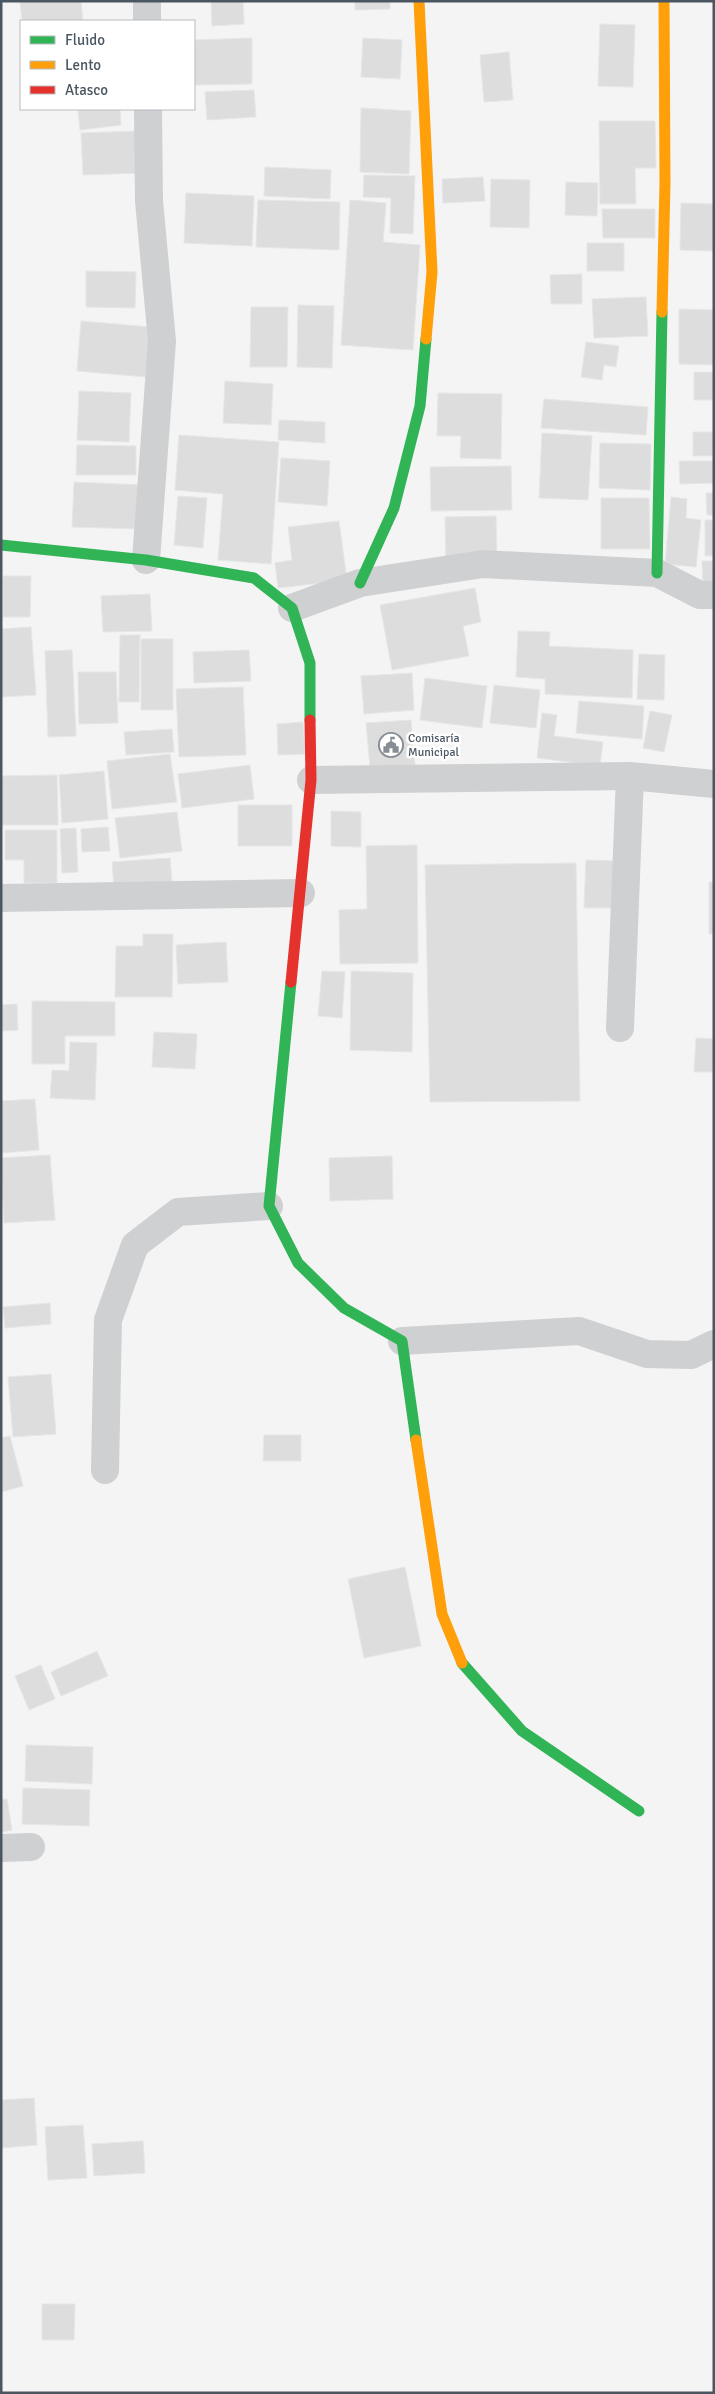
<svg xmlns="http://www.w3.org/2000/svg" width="715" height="2394" font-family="Signika,sans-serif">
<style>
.building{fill:#ddddde;stroke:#e5e6e7}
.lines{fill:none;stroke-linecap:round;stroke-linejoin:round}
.street{stroke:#ced0d2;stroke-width:28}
.fast{stroke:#30b455;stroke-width:11}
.slow{stroke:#ff9f0a;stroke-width:11}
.jam{stroke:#e5322d;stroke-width:11}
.labels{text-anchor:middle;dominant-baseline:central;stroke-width:5;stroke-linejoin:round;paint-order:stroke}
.poi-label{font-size:12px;fill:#4a5661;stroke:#fff;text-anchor:start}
</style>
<rect width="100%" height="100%" fill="#f4f4f4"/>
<path class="building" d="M20,1H81L83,21H22Z
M211,1H243L244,24L212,26Z
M355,1H390V9L355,10Z
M600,24L635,25L633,87L598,86Z
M252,38V84L194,85V40Z
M363,38L402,40L400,79L361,77Z
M509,52L513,100L484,102L480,55Z
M254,90L256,117L207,120L205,92Z
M361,108L411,111L409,174L360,172Z
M78,109H120L121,125L80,130Z
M599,121H655L656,168H635L636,204H600Z
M139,131L141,173L83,175L81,133Z
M265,167L331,170L330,199L264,196Z
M364,175L415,176L413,234L390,233L391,198L363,197Z
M483,177L485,201L443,203L442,179Z
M491,179L530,180L529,228L490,227Z
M566,182L598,183L597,216L565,215Z
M186,193L254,196L252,246L184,243Z
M258,200L340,202L339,250L256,247Z
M350,200L386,203L383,242L420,245L413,350L341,345Z
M681,203L714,204V251L680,250Z
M602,209H655V238H603Z
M587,243H624V271H587Z
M86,271L136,272L135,308L86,307Z
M582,274V304H551L550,275Z
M646,297L648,336L594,338L592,299Z
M298,305L334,306L332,368L297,367Z
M251,307H288L287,367H250Z
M679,309L714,310V365L679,364Z
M81,321L151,327L146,377L77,371Z
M586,342L619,346L616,367L604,365L602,380L581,377Z
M694,372H714V400H694Z
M225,381L273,384L271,425L223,423Z
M79,391L131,393L129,442L77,440Z
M438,393L502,394L501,459L460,458L461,436H437Z
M544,399L648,407L646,435L541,428Z
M279,420L325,422V443L278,440Z
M693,432H714V456H693Z
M542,433L592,436L588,500L539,498Z
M179,435L279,442L271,564L218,560L223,494L175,490Z
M600,443L651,444L650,490L599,488Z
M77,445L136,446V475H76Z
M281,458L330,461L327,506L278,502Z
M679,461H714V483L680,484Z
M511,466L512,510L431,511L430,467Z
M74,482L142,485L140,529L72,527Z
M706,493H714V515H707Z
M178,496L207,498L203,548L174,545Z
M671,497L687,499L686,518L701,520L696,567L665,564Z
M601,498H649L650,549H601Z
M496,516L497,559H446L445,517Z
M705,520H714V556H705Z
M339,521L347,580L278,588L275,563L292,560L288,527Z
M702,561H714V586H703Z
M3,576H31L30,617H3Z
M475,588L481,622L463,626L469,656L392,670L380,605Z
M150,594L152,631L103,632L101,596Z
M31,627L36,695L1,697V629Z
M518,631L550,632L549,646L633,650L632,698L545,694V679L516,677Z
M120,635H140L139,702H119Z
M141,639H173V710H141Z
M72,650L76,736L48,737L45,651Z
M249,650L251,681L194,683L193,652Z
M639,654L665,655L664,700L637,699Z
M78,672H116L118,723L79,724Z
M412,673L414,710L364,714L361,676Z
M425,678L487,686L482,728L420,720Z
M494,685L540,690L536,728L490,723Z
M243,687L246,755L179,757L176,689Z
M579,701L644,706L642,739L576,733Z
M650,711L672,715L664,752L643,748Z
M542,713L557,715L554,736L603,742L600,766L537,758Z
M411,720L415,765L370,768L366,723Z
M303,722L305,754L278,755L277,724Z
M172,729L174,752L126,755L124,732Z
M170,754L177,802L112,809L107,761Z
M250,765L254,799L182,808L178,774Z
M104,771L108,819L62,823L59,775Z
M57,775L58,825H1V776Z
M238,805H292V846H238Z
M331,811L361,812V847L331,846Z
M177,812L182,851L120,858L115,818Z
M108,827L110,851L82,852L81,829Z
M76,828L78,872L62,873L60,829Z
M5,830H57V883H24V860H5Z
M417,845L418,963L340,964L339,910L367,909L366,846Z
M170,858L172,882L114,887L112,862Z
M586,860L618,861L616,908H584Z
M576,863L580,1101L430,1102L425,865Z
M709,882H714V934H709Z
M143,934H173L172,997H115L116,946H143Z
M226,942L228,982L178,984L176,945Z
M322,971L345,972L342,1018L318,1016Z
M351,971L413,973L412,1052L350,1050Z
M32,1001L115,1002V1036H65V1064H32Z
M17,1004L18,1030L1,1031V1005Z
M154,1032L197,1034L195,1069L152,1067Z
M696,1038L714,1039V1072H694Z
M70,1042L97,1043L95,1100L50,1098L52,1070L69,1071Z
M35,1099L39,1150L1,1153V1101Z
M50,1155L55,1220L4,1223L1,1158Z
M392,1156L393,1199L330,1201L329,1158Z
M50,1303L51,1324L5,1328L3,1307Z
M51,1374L56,1434L13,1437L8,1377Z
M264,1435H301V1461H263Z
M10,1436L23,1486L1,1492V1438Z
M405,1567L421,1646L364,1658L348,1579Z
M97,1651L108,1676L61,1696L51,1672Z
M41,1665L55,1699L29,1710L15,1676Z
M26,1745L93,1747L92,1784L25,1781Z
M23,1788L90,1790L89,1826L22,1824Z
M7,1799L12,1830L1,1832V1800Z
M34,2098L37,2145L1,2148V2100Z
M83,2125L87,2178L48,2180L45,2127Z
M143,2141L145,2173L94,2176L92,2144Z
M42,2304H75L74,2340H42Z"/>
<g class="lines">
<path class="street" d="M147,1V21
M146,560L162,341L149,201L148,109
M292,608L360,583L483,564L657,573L700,595H714
M311,780L630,776L714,784
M1,898L301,893
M620,1028L630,776
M402,1341L579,1331L647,1354L691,1355L714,1344
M105,1470L108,1320L135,1245L178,1212L269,1206
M1,1848L31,1847"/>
<path class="fast" d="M1,545L146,560L254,578L292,608L310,663V720
M657,573L662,312
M360,583L394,508L420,406L426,339
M291,982L269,1206L298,1263L344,1308L402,1341L416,1440
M462,1663L522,1731L639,1811"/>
<path class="slow" d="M419,1L432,272L426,339
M662,312L665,183L664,1
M416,1440L442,1614L462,1663"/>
<path class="jam" d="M291,982L311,780L310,720"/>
</g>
<defs>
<symbol id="civic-ring" viewBox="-11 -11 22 22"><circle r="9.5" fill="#fff" stroke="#868d94" stroke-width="1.5"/><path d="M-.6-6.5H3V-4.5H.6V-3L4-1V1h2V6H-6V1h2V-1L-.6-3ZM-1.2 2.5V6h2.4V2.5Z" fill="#868d94"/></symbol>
</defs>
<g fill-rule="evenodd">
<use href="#civic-ring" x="377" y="731" width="28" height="28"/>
</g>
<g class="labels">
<g class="poi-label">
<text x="408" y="738">Comisaría<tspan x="408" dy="14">Municipal</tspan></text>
</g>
</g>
<rect width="715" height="2394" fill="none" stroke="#4a5661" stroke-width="5"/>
<rect x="20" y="20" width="175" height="90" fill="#ffffff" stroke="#b7bbc0"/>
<rect x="30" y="36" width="25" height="8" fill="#30b455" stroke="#b7bbc0"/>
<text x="65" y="45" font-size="15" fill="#4a5661">Fluido</text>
<rect x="30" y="61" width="25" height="8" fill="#ff9f0a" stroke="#b7bbc0"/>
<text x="65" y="70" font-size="15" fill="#4a5661">Lento</text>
<rect x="30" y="86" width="25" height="8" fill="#e5322d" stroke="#b7bbc0"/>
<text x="65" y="95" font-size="15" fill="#4a5661">Atasco</text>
</svg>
